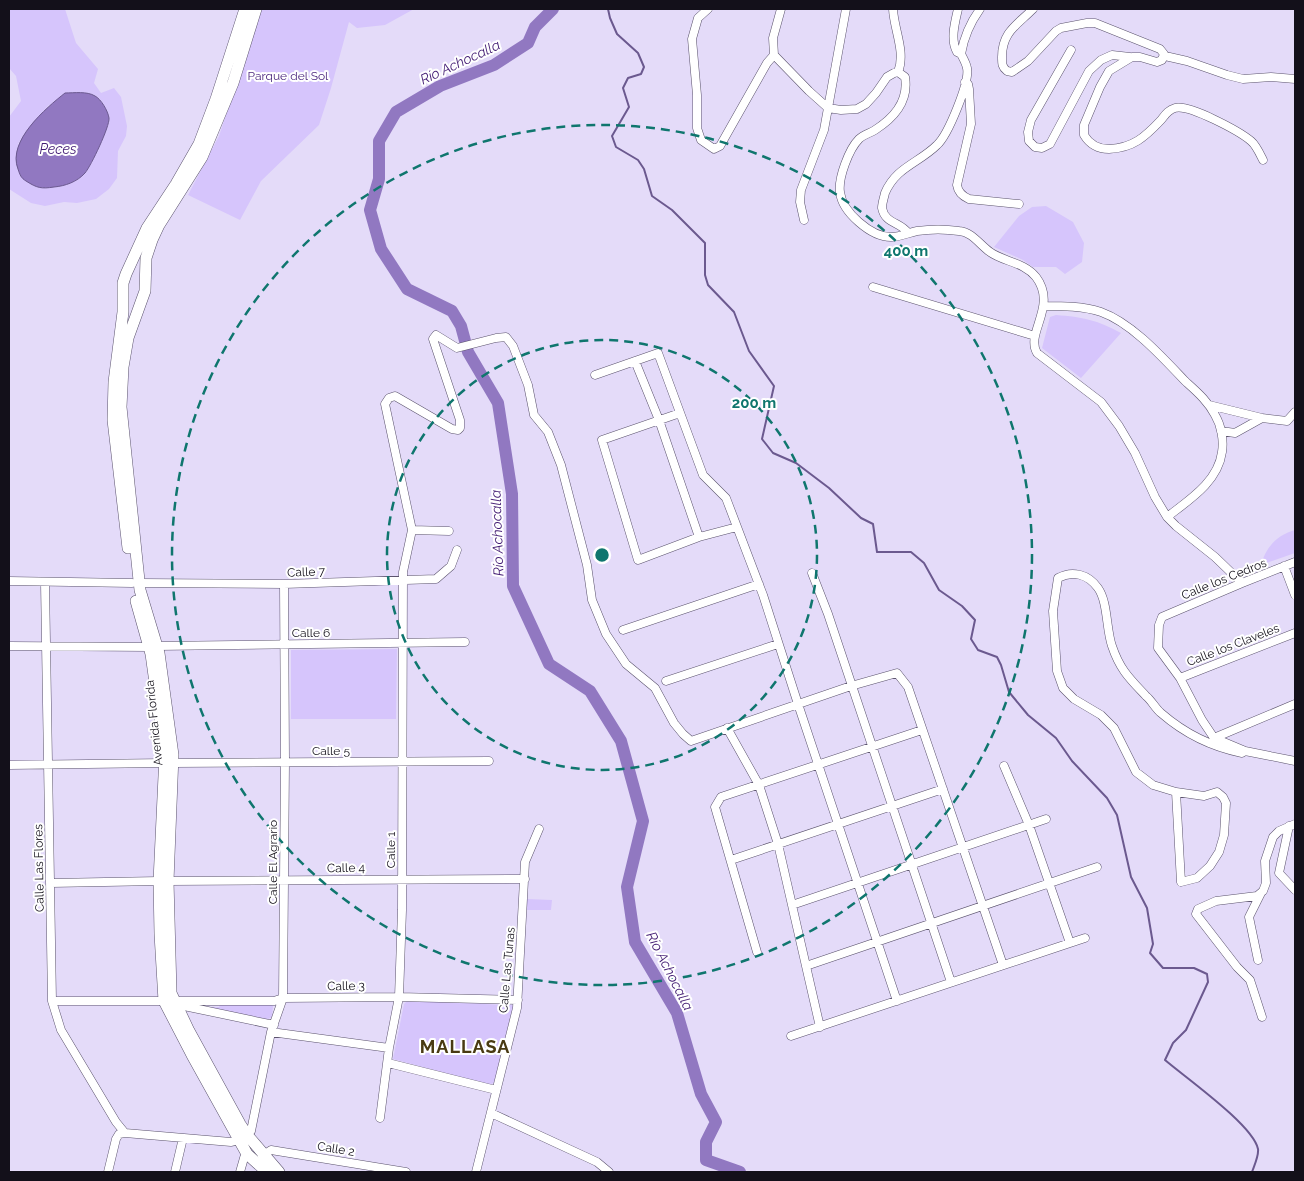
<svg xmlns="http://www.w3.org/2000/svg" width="1304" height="1181" font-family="Raleway,sans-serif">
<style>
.green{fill:#d6c5fc;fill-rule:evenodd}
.water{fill:#9178c1;stroke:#6b598f}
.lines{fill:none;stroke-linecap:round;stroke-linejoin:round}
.stream{stroke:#6b598f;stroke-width:2}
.river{stroke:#9178c1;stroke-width:12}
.street-casing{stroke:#5b536d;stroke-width:9}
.secondary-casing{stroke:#5b536d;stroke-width:12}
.street{stroke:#fff;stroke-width:8}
.secondary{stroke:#fff;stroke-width:11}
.ring{fill:none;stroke:#0f766e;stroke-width:2.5;stroke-dasharray:9 6}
.labels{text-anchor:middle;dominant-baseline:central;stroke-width:4;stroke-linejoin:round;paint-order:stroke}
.park-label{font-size:12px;fill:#4b267d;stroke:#fff}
.street-label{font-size:12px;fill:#13101a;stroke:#fff}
.water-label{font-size:14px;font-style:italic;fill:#421b73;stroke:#fff}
.district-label{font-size:18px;font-weight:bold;letter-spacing:1px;fill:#493a12;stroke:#fff}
.centre{fill:#0f766e;stroke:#fff;stroke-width:2.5}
.ring-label{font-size:15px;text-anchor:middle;font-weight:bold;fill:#0f766e;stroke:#fff;stroke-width:4;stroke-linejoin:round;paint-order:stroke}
</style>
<rect width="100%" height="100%" fill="#e4dbf9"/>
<path class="green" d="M9,9H65L76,43L98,69L94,83L101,93L114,88L121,97L127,126L126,136L118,151L117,178L109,189L96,199L77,203L64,202L45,206L31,203L9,189V117L21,101L16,76L9,68ZM49,105L109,120L91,163L84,174L18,144L33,123Z
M261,9H414L385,25L357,28L349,22L331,88L319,125L261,181L240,220L188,195L219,136Z
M1046,206L1073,222L1084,243L1082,262L1065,274L1056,267H1033L1023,260L994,247L1019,216L1032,207Z
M1056,315C1083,317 1097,320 1121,333L1081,378L1042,348L1050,317Z
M1295,530V553L1261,565C1266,547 1277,535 1295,530Z
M397,649L396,719H291V650Z
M527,899L552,900L551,910H527Z
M407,1001L512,1005L513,1007L495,1082L489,1085L393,1059L404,1004Z
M270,1004L273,1006L272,1017L264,1021L214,1010L212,1007H219L220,1005Z"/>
<path class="water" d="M65,93C74,93 87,91 95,96C101,99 108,111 109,118C110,126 91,166 85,173C77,182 65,186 54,187C41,189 37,188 26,181C21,178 20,175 18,169C7,141 46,108 65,93Z"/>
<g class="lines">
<path class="stream" d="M608,9L610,18L617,34L638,53L644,67L641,74L628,78L623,88L629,107L612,136L616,147L638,160L644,169L652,196L672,210L705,243V275L708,285L734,312L749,351L774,386L762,439L773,453L796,463L829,488L861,518L873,524L877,552H911L924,563L939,590L962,606L975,620L971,639L978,650L997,657L1001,665L1009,692L1028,715L1056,738L1072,761L1107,798L1117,815L1131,877L1147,908L1153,944L1150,953L1163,968H1194L1207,974L1208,982L1186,1030L1173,1043L1165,1060C1186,1078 1253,1125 1258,1149C1259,1156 1254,1166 1252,1172
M735,1172L736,1171"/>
<path class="river" d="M553,9L535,27L528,43L494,65L440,86L396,112L379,141V179L370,210L381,249L407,289L452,311L461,326L468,352L498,403L512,494L513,586L549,664L590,691L621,741L643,821L627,887L635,942L677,1013L701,1094L716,1122L706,1142V1160L740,1172"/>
<defs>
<path id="street" d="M708,9L698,18L692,39L697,95V128L701,140L714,149L720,146L767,63L774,55
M781,9L773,38L774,55L809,91L828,108L841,110L857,109L866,104L876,93L887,77L894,73L898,72L905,77C909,101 894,118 875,130C870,133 863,135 859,139C849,149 838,178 840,192C842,212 871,237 891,237C900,237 908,233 917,231C930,229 946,229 959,231C972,232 979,244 990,252C1004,262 1024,262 1036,277C1058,306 1025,333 1037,353L1101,402L1119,426L1135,453L1155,497L1167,517L1176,526L1215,557L1242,583
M893,9C894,30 906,52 898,72
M1033,9C1017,25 1002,32 1002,57C1002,64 1002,67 1007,71L1012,72L1028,61L1056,31L1061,28L1087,23H1095L1160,49L1164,54L1162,60L1157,62L1140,57H1132L1109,71L1100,87L1084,125V135C1090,145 1098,149 1109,149C1133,148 1145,137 1161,120C1165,115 1168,110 1175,108C1189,104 1239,131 1251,141C1256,145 1260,154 1263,160
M1071,50L1031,120L1028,132L1029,141L1035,147L1042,148L1050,144L1089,71L1101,60L1112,55L1130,57
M961,54C964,36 970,23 980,9
M1165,56L1187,61L1227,75L1243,79L1271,77L1295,79
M965,82L968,84L969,89L971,124L957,185C958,192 962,196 969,199L1019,204
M804,220L800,202L801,190L824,130L846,9
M908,233C901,222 885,224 882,208C882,203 884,198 885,193C896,167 919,163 937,145C948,135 970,82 967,68C966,63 963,58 961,54L957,52C950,40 955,22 958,9
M873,287L1035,336
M1044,306C1063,306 1083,306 1101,312C1132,323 1163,358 1185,381C1196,391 1208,401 1215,415C1221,425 1224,440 1222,452C1218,482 1189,500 1167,517
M635,361L659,420L699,537
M595,375L658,353L703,475L726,498L763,595L798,704L897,1001
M1209,405L1262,418
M680,413L602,440L638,560L699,537L737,527
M1221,431L1235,433L1262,418L1287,421L1295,412
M412,530L449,531
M1295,562L1242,583L1162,617L1159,625L1158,648L1180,678L1202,720L1214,738L1245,751L1295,761
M1284,566L1295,595
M812,573L828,614L951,982
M9,581L132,583
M45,583L52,1001L61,1030L116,1122L125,1133
M140,583L284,584L436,579L451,566L457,550
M623,630L759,584
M9,646L149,647
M157,646L465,642
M1180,678L1295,633
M666,681L778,644
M727,728L759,785L778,844L820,1027
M1214,738L1295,704
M173,763L489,761
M9,765L165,763
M1004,766L1029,825L1070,943
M1176,792L1204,796L1217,792L1223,797L1226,803L1224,835L1219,852L1210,866L1197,878L1181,882L1176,792L1153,785L1136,772L1114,728L1101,715L1074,699L1063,688L1057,671L1053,611L1058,578C1072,570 1088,574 1098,588C1108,602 1106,629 1112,646C1120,670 1130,679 1146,696C1152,701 1155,708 1161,713C1184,733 1212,747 1242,753L1245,751
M1289,826L1279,873L1295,890
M731,860L943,789
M168,881L525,879
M51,883L159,881
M792,905L1046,819
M757,952L715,807L721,797L922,730
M1258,960L1249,917L1261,893
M806,966L1097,867
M52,1001H164
M174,1001H274L283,998L399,997L518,1000
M174,1001L184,1006L274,1025
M1262,1017L1250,980L1237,967L1196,914L1198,909L1216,901L1257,896L1263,891L1266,883L1265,861L1273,837L1279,831L1295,824
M271,1032L389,1048
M791,1036L1085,938
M388,1063L496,1090
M491,1113L597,1162L609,1172
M380,1118L389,1048L399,997L402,910L403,572L412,530L385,404L389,398L395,396L452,429L458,430L460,428V420L433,339L436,335L457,348L496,338L506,337L513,346L528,385L534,415L548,432L561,465L587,565L592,600L606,634L626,664L655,688L674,723L683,734L691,741L851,686L897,673L908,687L1003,965
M262,1156L271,1150L406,1172
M108,1172L116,1139L119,1134L125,1133L231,1142C239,1141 246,1139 251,1131L271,1032L283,998L285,762L284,584
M175,1172L183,1138
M240,1172L244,1158L247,1154
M476,1172L517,1008L525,862L539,829"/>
<path id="secondary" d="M256,9L233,83L202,157L159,225L152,240L146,258L145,291L128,338L123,367L121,407L140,590L159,653L173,755L168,881L171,993L189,1031L240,1124L248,1136L279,1172
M128,548L113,420L114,382L123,312V283L126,274L147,228L176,184L199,144L216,99L245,9
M136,601L151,654L165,755L159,881L160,934L164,1001L192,1055L247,1154L267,1172"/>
</defs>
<use href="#street" class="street-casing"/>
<use href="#secondary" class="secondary-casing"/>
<use href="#street" class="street"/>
<use href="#secondary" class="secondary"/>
</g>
<g class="ring">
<circle cx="602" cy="555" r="215"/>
<circle cx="602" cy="555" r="430"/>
</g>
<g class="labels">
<g class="park-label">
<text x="288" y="76">Parque del Sol</text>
</g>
<g class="street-label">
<text transform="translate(306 572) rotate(-2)">Calle 7</text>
<text transform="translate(1224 579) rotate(-22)">Calle los Cedros</text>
<text x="311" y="633">Calle 6</text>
<text transform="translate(1233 645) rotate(-21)">Calle los Claveles</text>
<text transform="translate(154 723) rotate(-96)">Avenida Florida</text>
<text x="331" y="751">Calle 5</text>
<text transform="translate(391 850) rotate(-90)">Calle 1</text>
<text transform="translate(273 862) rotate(-90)">Calle El Agrario</text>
<text transform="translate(39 868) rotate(-91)">Calle Las Flores</text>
<text transform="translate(346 868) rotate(-1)">Calle 4</text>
<text transform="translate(507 970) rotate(-85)">Calle Las Tunas</text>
<text transform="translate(346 986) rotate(-1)">Calle 3</text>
<text transform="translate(336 1149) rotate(9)">Calle 2</text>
</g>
<g class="water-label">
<text transform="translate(460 62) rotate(-25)">Río Achocalla</text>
<text x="58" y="149">Peces</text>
<text transform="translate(497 533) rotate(-92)">Río Achocalla</text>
<text transform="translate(670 971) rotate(63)">Río Achocalla</text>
</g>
<g class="district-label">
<text x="465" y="1046">MALLASA</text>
</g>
</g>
<circle cx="602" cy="555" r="8" class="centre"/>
<g class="ring-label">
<text x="906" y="256">400 m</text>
<text x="754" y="408">200 m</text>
</g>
<rect width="1304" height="1181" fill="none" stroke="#13101a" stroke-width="20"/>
</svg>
